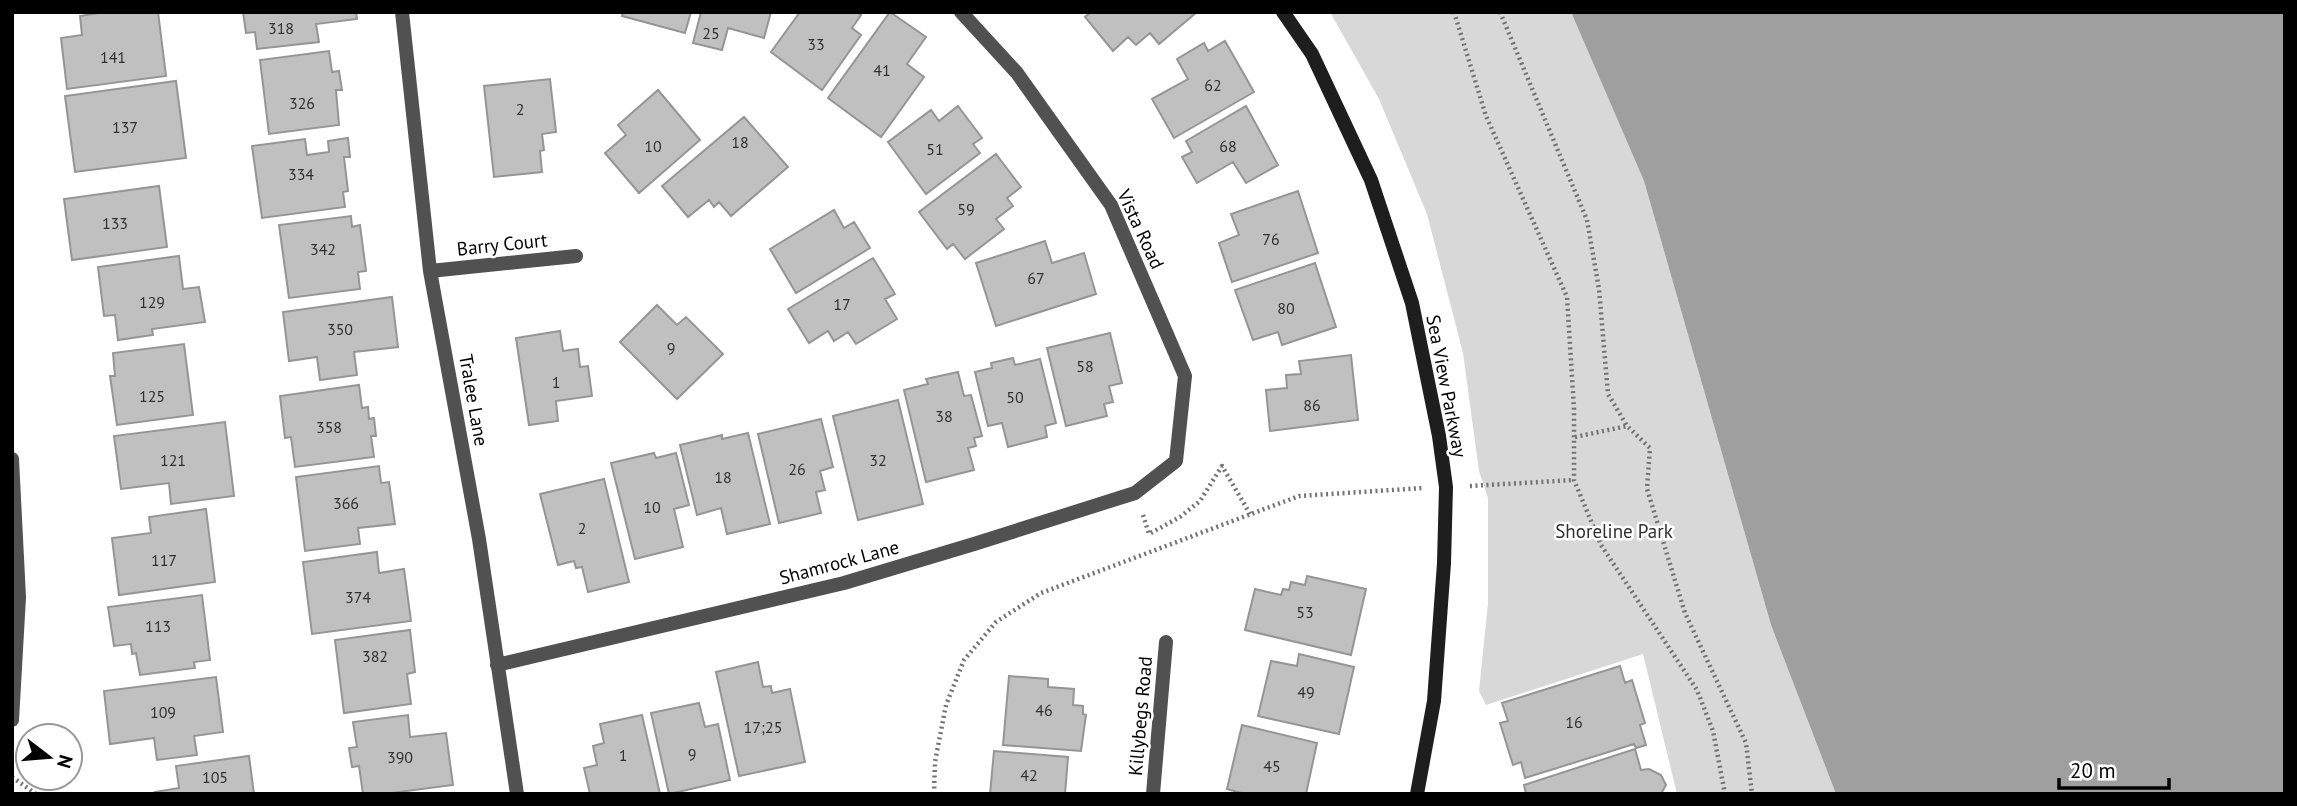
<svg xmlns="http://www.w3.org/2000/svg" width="2297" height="806" font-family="'PT Sans',sans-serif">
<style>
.green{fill:#d8d8d8}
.water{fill:#9f9f9f}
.building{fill:#c0c0c0;stroke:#959595;stroke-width:2}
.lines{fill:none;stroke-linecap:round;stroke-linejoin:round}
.path{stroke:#737373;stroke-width:4.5;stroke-dasharray:2 3.5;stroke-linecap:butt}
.street{stroke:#515151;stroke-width:14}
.secondary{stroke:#1e1e1e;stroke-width:14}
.labels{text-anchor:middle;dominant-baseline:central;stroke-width:5;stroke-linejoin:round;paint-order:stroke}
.number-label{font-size:16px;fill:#303030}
.street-label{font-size:19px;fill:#000;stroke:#fff}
.park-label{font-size:19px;fill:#2f2f2f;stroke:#fff}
</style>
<rect width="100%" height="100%" fill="#fff"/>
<path class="green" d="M1330,12H1571L1644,181L1771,625L1836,794H1677L1643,654L1486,705L1479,691L1488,603V498L1479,471L1463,353L1427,214L1379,99Z"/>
<path class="water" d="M1571,12H2285V794H1836L1771,625L1644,181Z"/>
<path class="building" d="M105,12H158L166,76L67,89L61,38L82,35L80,16Z
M243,12H356L357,19L316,24L319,42L257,49L255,32L246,33Z
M623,12H691L685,33L622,16Z
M701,12H771L764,38L728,28L722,50L693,43Z
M800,12H857L861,15L852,28L861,35L822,90L771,52Z
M890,12L926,37L907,64L924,77L881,137L828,98Z
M1091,12H1197L1159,44L1150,33L1136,45L1128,37L1113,51L1085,17Z
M1225,41L1254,92L1174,138L1152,99L1188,79L1177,59L1204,43L1208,51Z
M329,51L332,72L339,71L342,90H336L339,125L269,134L260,60Z
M550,79L556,132L542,134L544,150L540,151L542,172L494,177L484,86Z
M176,81L186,158L75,172L65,96Z
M658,90L700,140L639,193L605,153L626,135L618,125Z
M958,106L982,138L973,144L980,153L926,194L888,142L931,110L939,121Z
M1246,106L1278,165L1246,183L1233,162L1197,183L1182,157L1192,152L1186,141Z
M744,117L788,167L731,216L719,202L714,207L709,200L688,217L662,186Z
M348,138L350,157H344L348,191L343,192L345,207L262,218L252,146L305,139L307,155L329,152L328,141Z
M996,154L1021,187L1007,198L1013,206L996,219L1004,229L965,259L953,244L947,249L919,212Z
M159,186L167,247L72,260L64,199Z
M1298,191L1318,253L1232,282L1219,243L1239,235L1231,214Z
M834,210L844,228L854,222L870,248L796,293L770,249Z
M351,216L352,227L360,225L366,271L358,272L360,289L289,298L279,225Z
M1045,241L1052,263L1084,253L1096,294L996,326L976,263Z
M179,256L183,289L199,287L205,322L152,329L153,335L118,340L115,315L104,316L98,267Z
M873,258L895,294L885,299L897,319L856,344L848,332L834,341L828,331L809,343L788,309Z
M1315,263L1336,327L1282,345L1278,332L1253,340L1235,290Z
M392,297L398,347L354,352L357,375L320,380L317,357L289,361L283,312Z
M657,305L677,325L686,317L723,354L677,399L620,342Z
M560,331L563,351L578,349L580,367L588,366L592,396L556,401L558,421L529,425L516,338Z
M1110,333L1122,383L1109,386L1113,402L1104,404L1107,416L1066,426L1047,348Z
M184,344L193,415L117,425L110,376H115L113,353Z
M1351,355L1358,420L1270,431L1266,390L1287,388L1286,375L1301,374L1299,361Z
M1013,358L1015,365L1040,359L1056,423L1045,426L1047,437L1008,447L1002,423L988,426L975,372L992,368L991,363Z
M958,372L964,396L971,395L982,436L974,438L976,446L968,448L974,470L926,482L904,390L928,384L926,379Z
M359,385L362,408L368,407L369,419L374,418L376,436H371L374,457L295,467L291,437L285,438L280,396Z
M898,400L923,504L858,520L833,416Z
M821,419L833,467L820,471L825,490L816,492L821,513L779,523L758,434Z
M225,422L234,496L171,504L169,483L121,489L114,436Z
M748,433L770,524L727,534L721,508L697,515L680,445L722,435V439Z
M654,453L656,458L676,453L689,505L674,509L683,547L635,559L611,463Z
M379,466L381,483L389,482L395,524L358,528L360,544L305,551L296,477Z
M604,479L629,582L588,592L582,567L576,568L574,561L558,565L540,494Z
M206,509L215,582L119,595L112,538L151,533L149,517Z
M377,552L379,573L404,569L411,621L312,634L303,562Z
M1307,576L1366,589L1351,655L1245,630L1255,589L1281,595L1283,589L1289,590L1291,582L1305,585Z
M202,595L210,660L194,662L195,668L140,675L136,653L132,654L131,644L114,646L108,607Z
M410,630L415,672L407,674L411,704L344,713L335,640Z
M1299,654L1354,667L1339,734L1258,716L1271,661L1297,666Z
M758,662L763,687L771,686L772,693L790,689L805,762L739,776L716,672Z
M1620,666L1625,683L1632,680L1645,723L1640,725L1646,745L1636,748L1634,744L1525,778L1521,762L1513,765L1500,723L1508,721L1502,703Z
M1009,676L1048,679V687L1074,689L1073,705L1083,706V714L1086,715L1081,751L1003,745Z
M216,677L223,732L194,736L197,755L157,760L154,738L110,744L104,691Z
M699,703L705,727L718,724L730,780L669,794L651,713Z
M408,715L410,737L446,733L453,785L384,794H363L359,766L352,767L349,748L357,747L353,722Z
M642,715L660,794H590L584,768L597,765L593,746L604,743L600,724Z
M1242,725L1317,743L1306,794H1245L1227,789Z
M1635,749L1641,770L1649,769L1661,775L1666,785L1661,794H1526L1524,785Z
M994,751L1068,757L1065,794H990Z
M249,756L254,794H156L155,792L179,788L176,766Z"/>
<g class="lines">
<path class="path" d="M1454,12L1486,116L1567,297L1574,409V480L1601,545L1697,690L1713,731L1725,794
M1500,12L1587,220L1599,289L1608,394L1627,426L1650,448L1647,489L1685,613L1746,743L1752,794
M1575,437L1627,426
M1470,486L1574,480
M1143,515L1149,534L1180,517L1200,501L1222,466L1250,514
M12,777L36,794
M934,794L935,762L946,705L964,660L996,622L1041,593L1299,496L1423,488"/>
<path class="street" d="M402,12L430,271L479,539L517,794
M430,271L576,256
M12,459L19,597L12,720
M497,665L844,583L974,544L1135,493L1176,461L1185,376L1111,205L1017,73L961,12
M1153,794L1166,642"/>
<path class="secondary" d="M1283,12L1312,54L1371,180L1412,303L1439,436L1446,487L1444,563L1434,701L1417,794"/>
</g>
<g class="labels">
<g class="number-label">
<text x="281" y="28">318</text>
<text x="711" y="33">25</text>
<text x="816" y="44">33</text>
<text x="113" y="57">141</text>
<text x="882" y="70">41</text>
<text x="1213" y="85">62</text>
<text x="302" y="103">326</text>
<text x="520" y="109">2</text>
<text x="125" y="127">137</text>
<text x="740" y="142">18</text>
<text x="653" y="146">10</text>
<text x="1228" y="146">68</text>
<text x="935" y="149">51</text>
<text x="301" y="174">334</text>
<text x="966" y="209">59</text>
<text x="115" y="223">133</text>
<text x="1271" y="239">76</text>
<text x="323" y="249">342</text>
<text x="1036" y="278">67</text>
<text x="152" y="302">129</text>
<text x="842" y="304">17</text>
<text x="1286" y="308">80</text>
<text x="340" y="329">350</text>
<text x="671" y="348">9</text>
<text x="1085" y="366">58</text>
<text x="556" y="382">1</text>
<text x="152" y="396">125</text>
<text x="1015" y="397">50</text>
<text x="1312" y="405">86</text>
<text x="944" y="416">38</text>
<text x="329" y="427">358</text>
<text x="173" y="460">121</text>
<text x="878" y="460">32</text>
<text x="797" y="469">26</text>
<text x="723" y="477">18</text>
<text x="346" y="503">366</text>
<text x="652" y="507">10</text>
<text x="582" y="528">2</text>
<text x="164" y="560">117</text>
<text x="358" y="597">374</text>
<text x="1305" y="612">53</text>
<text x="158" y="626">113</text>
<text x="375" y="656">382</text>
<text x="1306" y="692">49</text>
<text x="1044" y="710">46</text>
<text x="163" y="712">109</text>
<text x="1574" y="722">16</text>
<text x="763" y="727">17;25</text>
<text x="692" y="754">9</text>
<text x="623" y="755">1</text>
<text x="400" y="757">390</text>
<text x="1272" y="766">45</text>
<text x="1029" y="775">42</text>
<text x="215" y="777">105</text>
</g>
<g class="street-label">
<text transform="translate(1141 229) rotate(65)">Vista Road</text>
<text transform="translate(502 244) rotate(-6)">Barry Court</text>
<text transform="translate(1447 386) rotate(79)">Sea View Parkway</text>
<text transform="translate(474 400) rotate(80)">Tralee Lane</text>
<text transform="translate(839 562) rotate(-15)">Shamrock Lane</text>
<text transform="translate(1140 716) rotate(-85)">Killybegs Road</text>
</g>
<g class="park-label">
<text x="1614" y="531">Shoreline Park</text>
</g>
</g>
<rect width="2297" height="806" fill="none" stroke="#000000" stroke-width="28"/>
<g transform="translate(49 757) rotate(106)"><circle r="33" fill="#ffffff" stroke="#999999" stroke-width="2"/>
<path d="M0-5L12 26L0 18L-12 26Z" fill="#000000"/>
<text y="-10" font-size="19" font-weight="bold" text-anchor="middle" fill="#000000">N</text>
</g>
<path d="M2059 778v10h110v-10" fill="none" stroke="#000000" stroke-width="3.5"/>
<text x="2070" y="778" font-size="21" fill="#000000" stroke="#ffffff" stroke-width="5" paint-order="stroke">20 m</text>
</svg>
